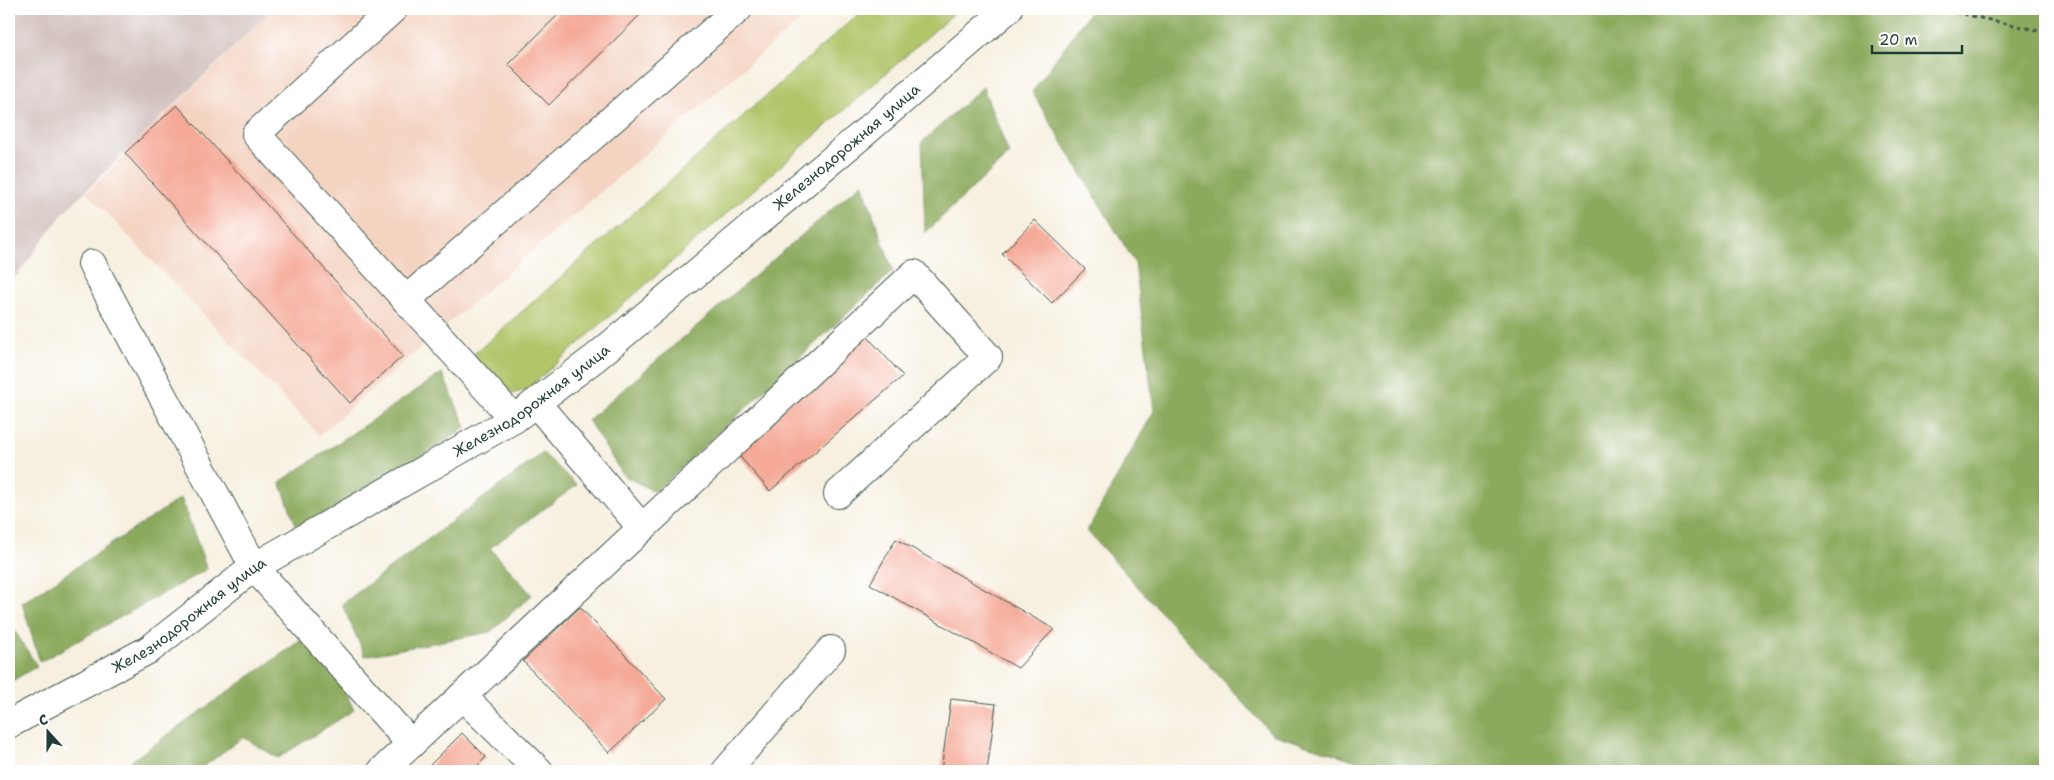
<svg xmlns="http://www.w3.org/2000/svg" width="2054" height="780" font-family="'Shantell Sans',sans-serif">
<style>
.built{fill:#f4d3c1}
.industrial{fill:#d0c0bc}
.green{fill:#b1c569;stroke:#68814e}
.forest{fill:#8caa5d;stroke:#567448}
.building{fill:#f5a996}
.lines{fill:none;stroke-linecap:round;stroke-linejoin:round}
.minor-casing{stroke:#3f584e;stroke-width:30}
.path{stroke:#3f584e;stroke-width:3;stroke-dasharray:4 4;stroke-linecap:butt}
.minor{stroke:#fff;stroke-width:28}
.labels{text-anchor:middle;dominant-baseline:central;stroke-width:4;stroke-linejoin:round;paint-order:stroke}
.street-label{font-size:15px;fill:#1f3d34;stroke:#fff}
</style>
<rect width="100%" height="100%" fill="#fff"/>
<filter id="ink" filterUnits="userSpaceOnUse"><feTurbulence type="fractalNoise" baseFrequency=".02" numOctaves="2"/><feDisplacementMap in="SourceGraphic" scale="10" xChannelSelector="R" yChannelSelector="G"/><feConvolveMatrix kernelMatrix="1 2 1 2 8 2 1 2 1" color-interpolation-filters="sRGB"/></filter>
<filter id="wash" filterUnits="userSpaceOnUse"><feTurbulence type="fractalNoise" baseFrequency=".0096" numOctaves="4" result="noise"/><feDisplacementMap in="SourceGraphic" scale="20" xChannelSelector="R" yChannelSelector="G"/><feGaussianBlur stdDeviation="1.12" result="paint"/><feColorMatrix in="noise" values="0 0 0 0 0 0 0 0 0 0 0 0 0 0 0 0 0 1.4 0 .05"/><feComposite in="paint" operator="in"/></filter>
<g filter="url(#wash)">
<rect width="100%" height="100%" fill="#f7f0e0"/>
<path class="built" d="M273,9H813L319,435L87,193Z"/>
<path class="industrial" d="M9,9H273L64,212L9,286Z"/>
<path class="green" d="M864,9H959L526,390L503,396L457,369Z"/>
<path class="forest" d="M1092,9H2045V771H1378L1376,767L1272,734L1087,531L1154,411L1135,263L1032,92Z
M983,87L1009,154L925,233L922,142Z
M862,183L893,271L655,492L623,475L588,420Z
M442,373L466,427L300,536L280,482Z
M543,453L577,485L490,548L532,595L490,632L365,656L342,604Z
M181,498L207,569L40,662L22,603Z
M9,622L37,666L9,683Z
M315,630L354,710L278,758L243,737L198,771H117Z"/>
<g id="blocks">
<path class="building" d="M564,9H646L549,105L508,64Z
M177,105L403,356L350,403L125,153Z
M1035,220L1085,269L1052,303L1002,254Z
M866,335L903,376L770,491L734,450Z
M896,539L1054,629L1018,668L870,584Z
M580,607L666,699L609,753L523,661Z
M951,699L996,704L987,771H941Z
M462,733L486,757L472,771H424Z"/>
</g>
</g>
<g filter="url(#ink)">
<use href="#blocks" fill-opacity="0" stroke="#3f584e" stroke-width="1"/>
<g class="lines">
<defs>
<g id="minor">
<path d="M393,9L256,134L514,419"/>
<path d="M92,264L254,567L411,744"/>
<path d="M406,300L738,9"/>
<path d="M536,403L642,528"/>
<path d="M462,696L539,771"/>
<path id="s1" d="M9,724L150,649L254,567L514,419L595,358L864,133L1008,9"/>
<path d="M382,771L914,274L988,357L838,494"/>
<path d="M726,771L831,650"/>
</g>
</defs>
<use href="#minor" class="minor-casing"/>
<path class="path" d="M1940,9L2045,32"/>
<use href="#minor" class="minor"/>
</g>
</g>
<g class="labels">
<g class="street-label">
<text stroke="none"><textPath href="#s1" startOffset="1021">Железнодорожная улица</textPath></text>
<text stroke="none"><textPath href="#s1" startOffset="616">Железнодорожная улица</textPath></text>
<text stroke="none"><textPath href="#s1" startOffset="211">Железнодорожная улица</textPath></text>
</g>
</g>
<rect width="2054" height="780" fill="none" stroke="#fff" stroke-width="30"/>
<g transform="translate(48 732) rotate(339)" stroke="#ffffff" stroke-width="4" paint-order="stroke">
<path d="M0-4L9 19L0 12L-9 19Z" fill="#1f3d34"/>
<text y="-8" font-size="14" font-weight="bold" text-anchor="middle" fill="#1f3d34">С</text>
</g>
<path d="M1872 45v8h90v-8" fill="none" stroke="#1f3d34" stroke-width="2.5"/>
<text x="1879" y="45" font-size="15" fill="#1f3d34" stroke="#ffffff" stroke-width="4" paint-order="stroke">20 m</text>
</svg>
